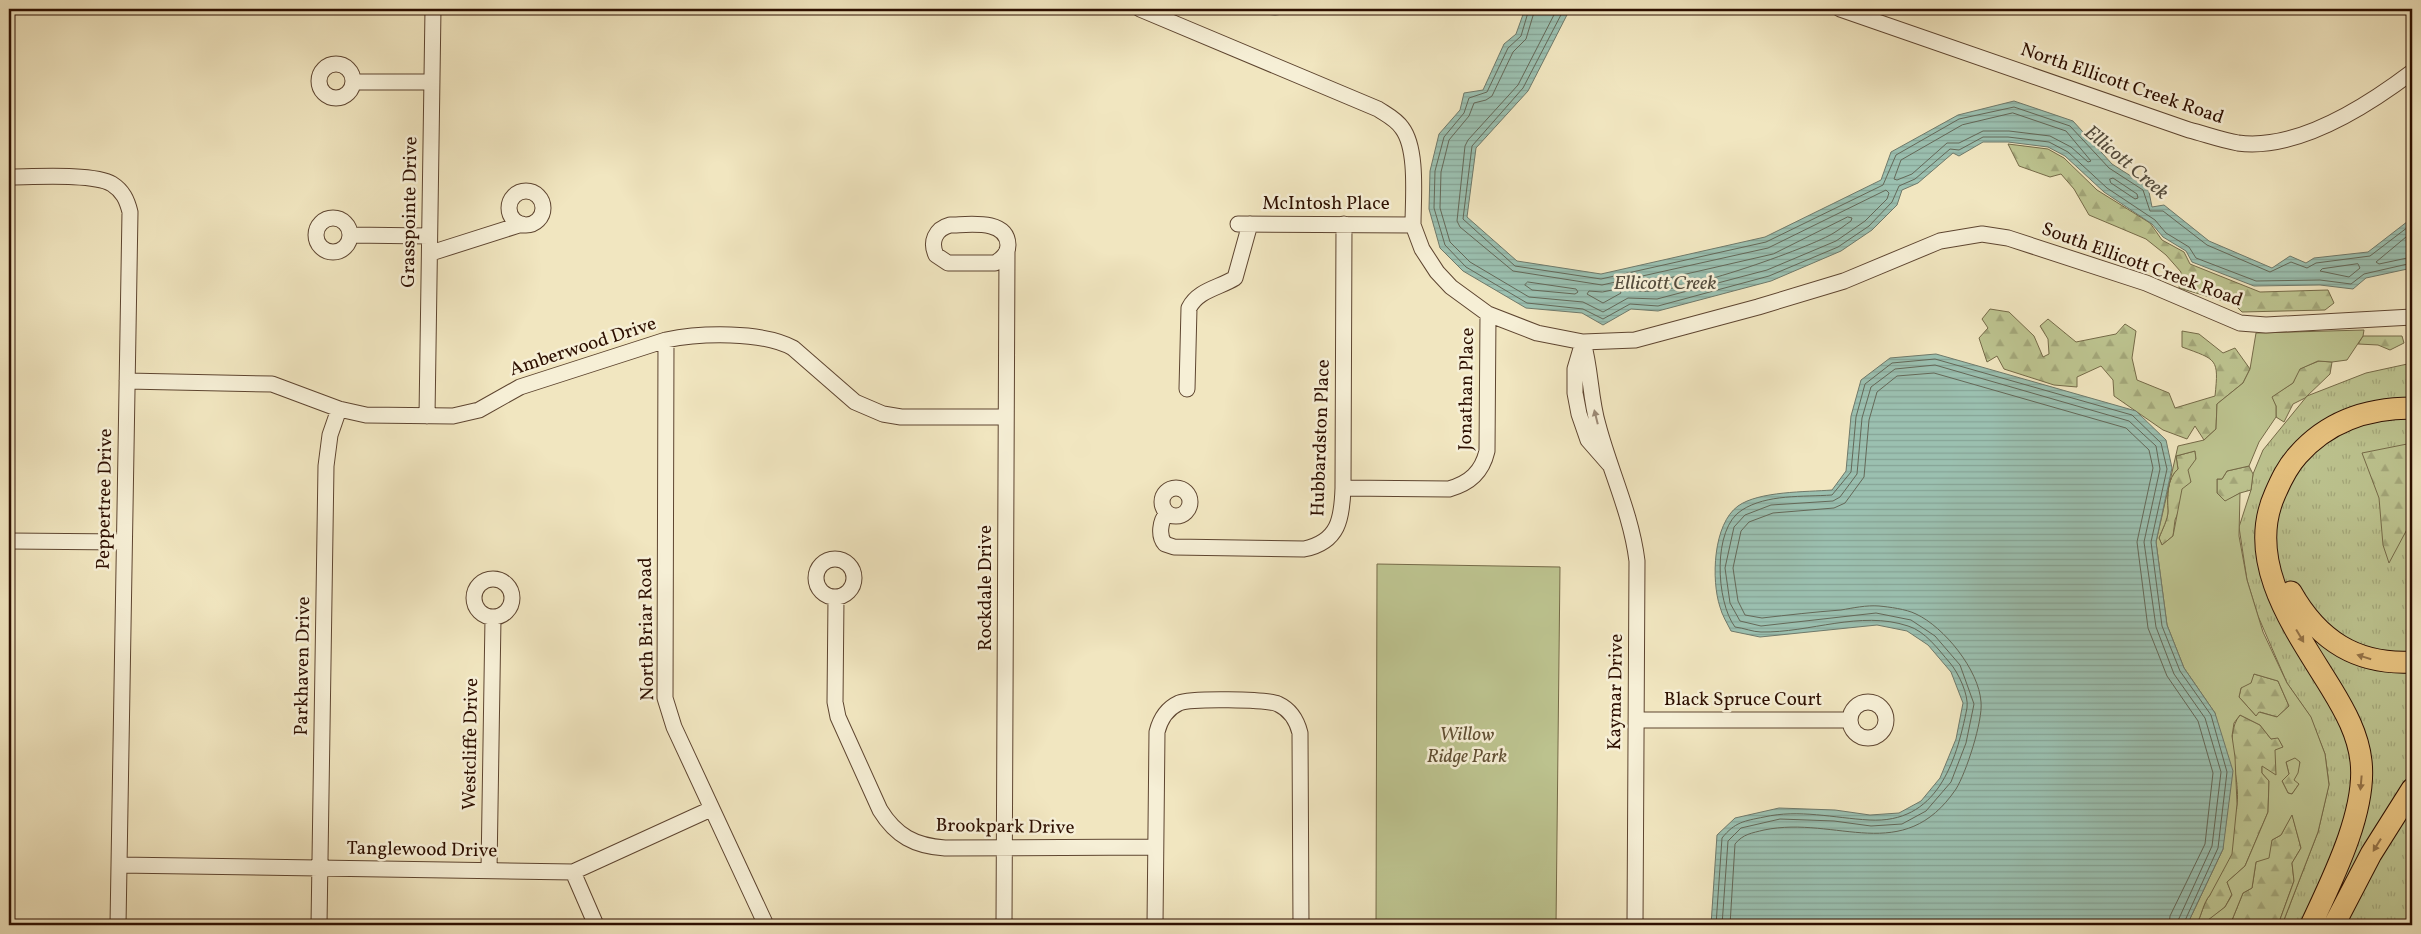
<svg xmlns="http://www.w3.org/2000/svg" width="2421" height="934" font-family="Vollkorn,serif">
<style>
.grass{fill:url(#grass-tufts);stroke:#756a48}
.forest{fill:url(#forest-firs);stroke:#756a48}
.park{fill:#bdc490;stroke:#756a48;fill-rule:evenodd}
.water{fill:url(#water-rules);stroke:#6f796a}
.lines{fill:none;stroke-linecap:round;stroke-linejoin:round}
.shore{stroke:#646858;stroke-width:1}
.minor-casing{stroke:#5e4530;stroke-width:17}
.highway-casing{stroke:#2d0f00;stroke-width:23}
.minor{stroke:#f6efd6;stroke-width:15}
.highway{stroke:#e8c380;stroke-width:21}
.oneway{fill:#9c8a76}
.oneway2{fill:#947246}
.labels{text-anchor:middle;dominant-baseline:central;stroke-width:5;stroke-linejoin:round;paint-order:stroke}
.street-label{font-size:19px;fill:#2d0f00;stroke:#f6efd6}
.park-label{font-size:19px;font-style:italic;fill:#5f4e32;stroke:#f6efd6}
.water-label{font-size:20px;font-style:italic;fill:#544d3e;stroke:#f6efd6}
</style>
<defs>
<pattern id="grass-tufts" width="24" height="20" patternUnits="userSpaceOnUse" patternTransform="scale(1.25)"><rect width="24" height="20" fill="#bdc490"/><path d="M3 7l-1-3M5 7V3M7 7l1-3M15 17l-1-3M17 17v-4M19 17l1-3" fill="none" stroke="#a3a77a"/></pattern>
<pattern id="forest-firs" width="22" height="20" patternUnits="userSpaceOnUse" patternTransform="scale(1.25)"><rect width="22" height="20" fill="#bdc490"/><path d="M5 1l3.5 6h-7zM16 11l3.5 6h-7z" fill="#a3a77a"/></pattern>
<pattern id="water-rules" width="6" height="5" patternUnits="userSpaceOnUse" patternTransform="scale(1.25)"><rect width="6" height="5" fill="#9bc0b0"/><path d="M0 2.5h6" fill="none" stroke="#86a496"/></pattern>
</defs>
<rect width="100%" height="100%" fill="#f1e6c0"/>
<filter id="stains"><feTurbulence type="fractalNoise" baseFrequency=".004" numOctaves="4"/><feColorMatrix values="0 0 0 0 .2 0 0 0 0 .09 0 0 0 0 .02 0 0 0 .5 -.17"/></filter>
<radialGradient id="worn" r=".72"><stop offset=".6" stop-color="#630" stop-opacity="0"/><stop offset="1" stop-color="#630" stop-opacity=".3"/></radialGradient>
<path class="grass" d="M2412,363V925H2282L2318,832L2329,784L2325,754L2310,716L2287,683L2258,616L2247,580L2239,527L2251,490L2253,474L2263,450L2307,396L2366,373Z"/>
<path class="forest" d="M2008,144L2048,149L2064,158L2097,190L2150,223L2162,240L2184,252L2190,264L2260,292L2328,290L2334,303L2325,310L2242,312L2234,304L2179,288L2181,272L2166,255L2146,239L2089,215L2074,189L2061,174L2050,177L2019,166Z
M1990,309L2009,312L2034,336L2043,357L2049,354L2048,339L2040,326L2048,319L2076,342L2116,334L2125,324L2136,331L2132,358L2137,380L2169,393L2175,408L2215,396C2219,358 2217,360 2182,347V331L2199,334L2223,353L2235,348L2250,369L2243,383L2217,404L2216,429L2204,440L2195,426L2187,439L2163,430L2114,396L2113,380L2101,366L2077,377V387L2054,385L2004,369L1997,356L1987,362L1979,338L1988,328L1982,319Z
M2363,336H2402L2404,343L2390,350L2378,345L2358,344Z
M2319,361L2332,362L2330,374L2305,398L2293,404L2284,422L2276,417V406L2271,397L2293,383L2299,369Z
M2412,443V520L2389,563L2383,545L2379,498L2362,453Z
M2195,451L2196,459L2191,482L2175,520L2173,536L2162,545L2159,538C2162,530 2168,519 2168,511C2167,497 2167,478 2178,469L2176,456Z
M2249,466L2253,474L2251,490L2240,493L2225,502L2217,493V479H2222L2227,471Z
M2254,674L2278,681L2289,706L2277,717L2260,712L2256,716L2239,697L2241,688Z
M2240,715L2260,725L2271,739L2278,737L2283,747L2276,776L2262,767V773L2269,781L2268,812L2245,866L2227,882L2232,894L2225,907L2209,920L2206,925H2196C2202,915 2203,903 2210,895C2219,866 2232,835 2237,805C2241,778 2222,737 2240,715Z
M2295,757L2300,762L2299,784L2292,794L2288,793L2282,781L2289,774L2286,762Z
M2292,814L2301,848L2292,863L2294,881L2278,925H2230L2243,893L2252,888L2256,862L2272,840L2281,835Z"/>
<path class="park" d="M2364,330L2363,336L2347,360L2332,362L2318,361L2300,369L2293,383L2272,397L2276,406V417L2259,442L2249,466L2227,471L2222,479H2217V493L2225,501L2240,493L2239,536L2247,580L2263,632L2287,683L2311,717L2325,754L2329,785L2318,832L2282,925H2278L2294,881L2292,863L2301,848L2292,815L2281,835L2272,840L2269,858L2256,862L2252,888L2243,893L2230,925H2206L2208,920L2225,907L2232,895L2227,882L2245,866L2268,812L2269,781L2262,773V766L2276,775L2275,750L2283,747L2278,738L2271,739L2260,725L2240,715L2234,723L2232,736L2235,757L2237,804L2232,854L2210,895C2203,903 2202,915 2196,925H2187L2223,849L2215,713L2184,668L2167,625L2156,542L2178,446L2204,440L2216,429L2217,404L2243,383L2250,369L2256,333ZM2195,451L2196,459L2188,470L2191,482L2182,489L2173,536L2162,545L2159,538C2162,530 2168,519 2168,511C2167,497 2167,478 2178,469L2176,456ZM2254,674L2278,681L2289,706L2277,717L2259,712L2256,716L2239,697L2241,688L2251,683ZM2295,758L2300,762L2298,773L2294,780L2299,784L2292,794L2288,793L2282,781L2289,774L2286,762Z
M1377,564L1560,567L1556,925H1376Z"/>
<path class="water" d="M1214,9H1328L1275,15Z
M1525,9H1570L1528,91L1476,148L1467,217L1517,261L1601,274L1765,237L1881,180L1891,152L1958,115L2014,101L2073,121L2112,164L2148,187L2152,207L2164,205L2209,241L2272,268L2290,256L2306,263L2314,258L2368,252L2412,218V268L2366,278L2353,289L2320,285L2254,286L2192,262L2186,251L2163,237L2152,224L2104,192L2065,156L2048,147L2008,142H1983L1959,156L1953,153L1918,183L1902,190L1897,205L1872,230L1841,251L1771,281L1658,311L1631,309L1603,325L1582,313L1526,308L1463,271L1440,248L1429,209L1430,171L1439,134L1460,110L1464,93L1483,90L1504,44L1516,34Z
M1936,354L2136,411L2166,440L2172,468L2156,542L2167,625L2184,668L2215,713L2233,771L2223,849L2187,925H1711L1717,835L1735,818L1779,808L1835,810L1870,815L1899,813L1921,801L1940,778L1956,739L1963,703L1951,672L1928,645L1907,631L1877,625L1760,637L1731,631C1727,623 1722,615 1720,607C1711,580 1713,524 1738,506C1759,491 1806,492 1832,490L1846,471L1851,416L1861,380L1890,358Z"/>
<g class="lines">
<path class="shore" d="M1529,9L1521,36L1508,48L1487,92L1469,98L1464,113L1444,137L1435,171L1434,208L1445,245L1466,267L1527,303L1583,309L1603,319L1630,304L1658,306L1769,276L1838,247L1869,226L1892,202L1899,186L1915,179L1950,149L1959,150L1983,137H2008L2049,142L2068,152L2107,188L2155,220L2166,233L2189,247L2196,258L2256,281L2320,280L2351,284L2364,274L2412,263
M1535,9L1526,39L1513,52L1492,96L1486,100L1474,103L1469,116L1449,140L1441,172L1440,208L1450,242L1470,262L1529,297L1583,302L1603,312L1628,298L1657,299L1767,270L1836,241L1865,221L1887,199L1889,193L1886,190L1768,248L1602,285L1513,271L1460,227L1457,221L1465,146L1468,140L1518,85L1557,9
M1564,9L1523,88L1472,146L1463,219L1515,266L1601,279L1766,242L1883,185L1896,155L1959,119L2014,107L2070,126L2109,168L2143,190L2150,211H2163L2207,245L2270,272L2291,262L2307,268L2316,263L2370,256L2412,224
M2013,113L2066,131L2091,161L2088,162L2071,147L2050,136L2009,131H1983L1959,143H1947L1912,174L1897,180L1894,179L1901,160L1962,125Z
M2110,179L2113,178L2137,194L2138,198L2135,199L2111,183Z
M1848,217L1852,218L1851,221C1845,225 1839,230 1832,234C1804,250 1657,303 1632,289L1634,286L1773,254Z
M2412,232L2376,262L2379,264L2412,257
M2358,264L2360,268L2349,277L2320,271L2322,269Z
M1528,282L1576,289L1578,292L1575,294L1532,290L1525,285Z
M1619,289L1621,293L1603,303L1587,294L1589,291L1602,292Z
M1716,925L1722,838C1735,822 1744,821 1764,817C1799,809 1834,818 1869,820C1937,824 1956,763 1967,708C1969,695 1958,672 1950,663C1938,649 1925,631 1908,626C1860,610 1810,633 1761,632C1753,632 1744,628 1735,627C1716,602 1712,528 1742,510C1767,494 1803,497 1832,495L1851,472L1856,417L1865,384L1892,363L1935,359L2132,415L2161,443L2167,469L2151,542L2162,626L2180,671L2211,715L2227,772L2218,848L2183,925
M1722,925L1728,841L1741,828L1780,819L1834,821L1871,826L1902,824L1926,811L1951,782L1966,743L1974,704L1960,665L1935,636L1911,620L1876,613L1761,626L1740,621L1730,603L1725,568L1734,527L1745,515L1771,505L1833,501L1840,497L1857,474L1862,418L1871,387L1895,369L1935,365L2129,421L2156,446L2160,469L2144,542L2156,627L2174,674L2205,718L2221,772L2212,846L2176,925
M1730,925L1735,844C1743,834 1752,833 1764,830C1837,815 1903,867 1956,789C1966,773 1983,721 1981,702C1979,670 1944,627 1916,614C1906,609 1889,607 1879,606C1866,605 1853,608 1841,610C1814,612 1788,615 1762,618L1745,615L1738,601L1733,568L1741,531L1749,522L1773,513L1834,508L1845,503L1864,477L1869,420L1877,392L1897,376L1934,373L2126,428L2149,450L2153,468L2137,542L2148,628L2167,676L2198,721L2213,773L2205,844L2170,916L2169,925"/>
<defs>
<path id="minor" d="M1140,9L1378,109C1387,115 1396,119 1402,128C1418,149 1413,199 1413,225L1422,249L1437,272L1451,287L1488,314L1537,333L1583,342L1635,340L1758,307L1844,281L1940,241L1982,234L2008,238L2146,283L2240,323L2266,325L2412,317
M1840,9L2189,130C2205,134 2221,140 2238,143C2298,151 2367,106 2412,72
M319 81a17 17 0 1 1 34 0a17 17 0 1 1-34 0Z
M353,82H432
M9,177C32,177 94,173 112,184C123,191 127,200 130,212L118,925
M509 208a17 17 0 1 1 34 0a17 17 0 1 1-34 0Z
M316 235a17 17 0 1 1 34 0a17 17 0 1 1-34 0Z
M1238,224L1413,225
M950,225C967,225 1007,218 1008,245C1008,253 1002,259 995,263H948L936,255C930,242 935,229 950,225Z
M350,235L429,236
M431,253L522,224
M666,340L665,698L674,727L766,925
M127,381L272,384L339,409L366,415L453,416L479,410L520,387L666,340C700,333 762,331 793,348L855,402L883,414L901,417H1006
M1187,389L1189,308C1198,290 1219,288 1235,278L1250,224
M427,416L433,9
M1609,464L1588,440L1579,414L1575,393V369L1583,342C1591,370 1590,398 1598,425C1610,471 1631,513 1637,561L1635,925
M1162 502a14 14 0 1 1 28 0a14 14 0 1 1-28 0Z
M1343,488L1449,489C1470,483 1482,472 1487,451L1488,314
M1167,513C1160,521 1158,536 1165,544L1174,547L1304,549C1339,542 1342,518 1343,488L1344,224
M9,541L124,542
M816 578a19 19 0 1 1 38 0a19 19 0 1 1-38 0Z
M474 598a19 19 0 1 1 38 0a19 19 0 1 1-38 0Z
M836,598L835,702L838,717L880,810C896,836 915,846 945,848L1155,847
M1850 720a18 18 0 1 1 36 0a18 18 0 1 1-36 0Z
M1636,720H1850
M119,865L573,872L711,809
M489,870L493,618
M573,872L596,925
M319,925L326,466L330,435L339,409
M1004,925L1007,250
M1155,925L1157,732C1160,720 1166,709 1179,703C1191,698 1266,699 1278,704C1291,710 1297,721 1300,733L1301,925"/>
<path id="highway" d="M2291,592C2318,640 2356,665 2412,662
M2311,925C2332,880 2367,811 2361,761C2358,734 2345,711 2331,688C2297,632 2244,563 2275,494C2281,480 2287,467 2298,455C2328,421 2367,408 2412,408
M2334,925L2371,854L2412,789"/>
</defs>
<use href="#minor" class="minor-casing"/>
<use href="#highway" class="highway-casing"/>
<use href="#minor" class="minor"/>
<use href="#highway" class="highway"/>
</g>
<defs><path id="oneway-solid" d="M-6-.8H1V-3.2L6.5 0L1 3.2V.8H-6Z" transform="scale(1.25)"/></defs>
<use class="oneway" href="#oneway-solid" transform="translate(1596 417) rotate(-104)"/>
<g class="oneway2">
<use href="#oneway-solid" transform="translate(2300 636) rotate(59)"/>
<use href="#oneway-solid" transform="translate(2364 657) rotate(-163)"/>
<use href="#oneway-solid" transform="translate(2361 783) rotate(95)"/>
<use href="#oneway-solid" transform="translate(2377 845) rotate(122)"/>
</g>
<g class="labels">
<g class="street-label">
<text transform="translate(2122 84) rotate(19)">North Ellicott Creek Road</text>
<text x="1326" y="204">McIntosh Place</text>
<text transform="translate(410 212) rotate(-89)">Grasspointe Drive</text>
<text transform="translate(2142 265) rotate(20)">South Ellicott Creek Road</text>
<text transform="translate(583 347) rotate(-18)">Amberwood Drive</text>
<text transform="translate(1467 389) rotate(-89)">Jonathan Place</text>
<text transform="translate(1321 438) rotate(-88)">Hubbardston Place</text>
<text transform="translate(105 499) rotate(-89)">Peppertree Drive</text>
<text transform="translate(986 588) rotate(-90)">Rockdale Drive</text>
<text transform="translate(647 629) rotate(-91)">North Briar Road</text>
<text transform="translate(303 666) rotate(-89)">Parkhaven Drive</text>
<text transform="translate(1616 692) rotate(-89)">Kaymar Drive</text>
<text x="1743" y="700">Black Spruce Court</text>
<text transform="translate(471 744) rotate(-89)">Westcliffe Drive</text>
<text transform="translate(1005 827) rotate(1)">Brookpark Drive</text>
<text transform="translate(422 850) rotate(1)">Tanglewood Drive</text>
</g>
<g class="park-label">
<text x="1467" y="735">Willow<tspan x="1467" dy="22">Ridge Park</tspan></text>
</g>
<g class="water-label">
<text transform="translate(2126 163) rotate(40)">Ellicott Creek</text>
<text x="1665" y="284">Ellicott Creek</text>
</g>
</g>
<rect width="2421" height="934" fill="none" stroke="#f1e6c0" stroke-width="30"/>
<rect x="10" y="10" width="2401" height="914" fill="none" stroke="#2d0f00" stroke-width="2.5"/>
<rect x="15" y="15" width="2391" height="904" fill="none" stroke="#2d0f00"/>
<rect width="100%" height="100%" filter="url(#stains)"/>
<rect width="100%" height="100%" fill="url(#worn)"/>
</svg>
